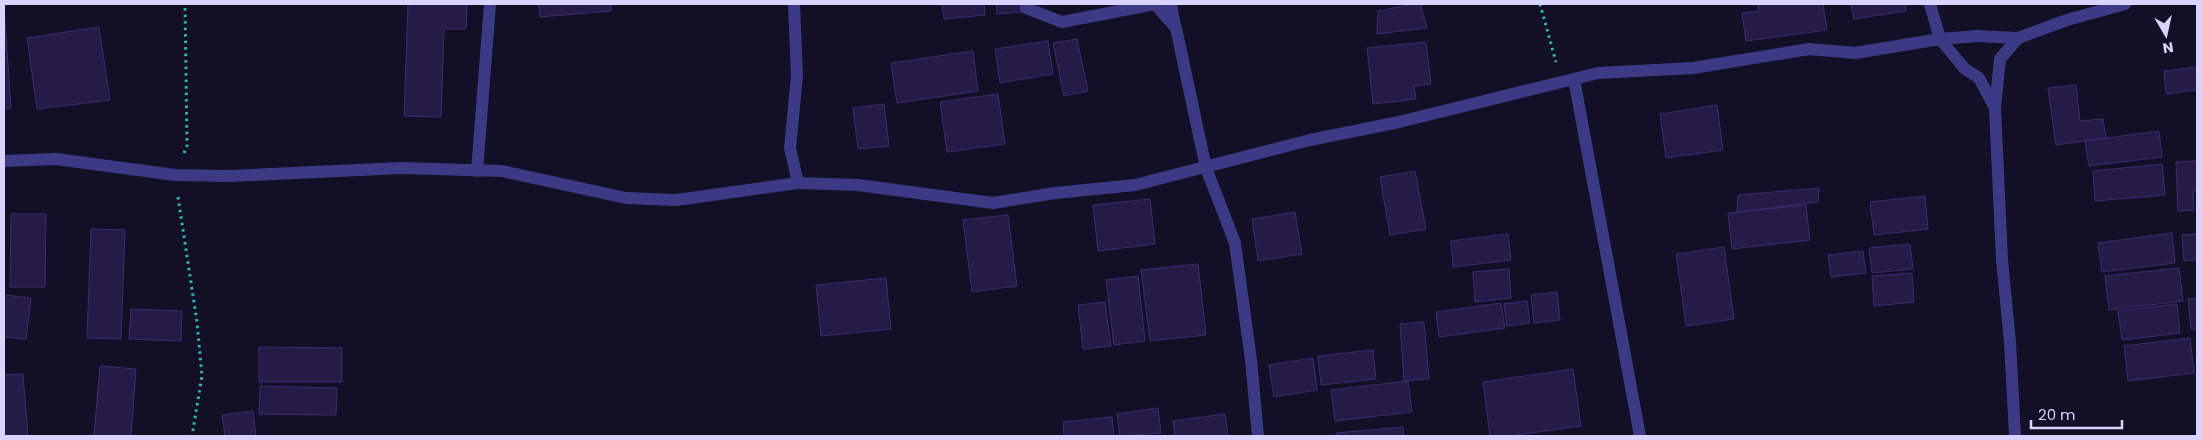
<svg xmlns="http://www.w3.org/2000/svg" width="2201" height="440" font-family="Poppins,sans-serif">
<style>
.building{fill:#241b47;stroke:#3b2d73}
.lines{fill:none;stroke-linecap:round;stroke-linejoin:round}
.path{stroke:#2fb8b0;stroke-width:3;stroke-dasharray:2.5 4;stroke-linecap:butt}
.street{stroke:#3d3a85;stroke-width:12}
</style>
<rect width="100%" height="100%" fill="#130f26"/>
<path class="building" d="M408,4H467L466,29H444L441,117L404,116Z
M539,4H611V11L540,17Z
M942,4H984L985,15L944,19Z
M996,4H1021L1022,12L997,14Z
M1415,4H1420L1427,28L1377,34L1378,11Z
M1758,4H1823L1827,30L1746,41L1742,13L1759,11Z
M1851,4H1905L1906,11L1854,19Z
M4,7L11,108L4,109Z
M99,27L110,100L37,109L27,38Z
M1077,39L1088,91L1064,96L1053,43Z
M1048,41L1053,74L1000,83L995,49Z
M1426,42L1431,84L1414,86L1416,99L1373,104L1367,48Z
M973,51L978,91L897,103L891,63Z
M2197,67V90L2166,94L2164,71Z
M2076,85L2080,121L2103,119L2106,138L2056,145L2048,88Z
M998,94L1005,144L947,152L940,102Z
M884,104L889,146L858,149L853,108Z
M1717,105L1723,150L1666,158L1660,114Z
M2159,131L2162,157L2089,166L2085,141Z
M2197,161V191H2193L2194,210L2178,211L2176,162Z
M2162,164L2165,195L2095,201L2093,171Z
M1415,171L1426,229L1390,235L1380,177Z
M1819,188L1818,202L1737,212L1738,195Z
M1925,196L1928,229L1874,235L1870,202Z
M1150,199L1155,244L1098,251L1093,205Z
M1806,205L1810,240L1732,249L1728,213Z
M1295,212L1302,254L1258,261L1252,219Z
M11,214H46L45,287H10Z
M1008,215L1017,286L972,292L963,220Z
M91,229L125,230L121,339L87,338Z
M2172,233L2175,263L2102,272L2098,243Z
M1508,234L1511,260L1453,267L1451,241Z
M2197,234V260L2184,261L2182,235Z
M1910,244L1913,269L1872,273L1869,248Z
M1724,247L1734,319L1686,326L1676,254Z
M1863,251L1866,273L1831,277L1828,255Z
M1198,264L1206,335L1150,341L1141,270Z
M2179,268L2183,301L2109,310L2105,276Z
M1509,269L1511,298L1475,302L1473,272Z
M1912,273L1914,302L1874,306L1872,276Z
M1138,276L1145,341L1114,345L1106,280Z
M886,278L891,329L821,336L816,285Z
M1557,292L1560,320L1534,323L1531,295Z
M4,295L31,298L26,339L4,337Z
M2197,298V329H2191L2188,299Z
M1527,301L1530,323L1507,326L1504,304Z
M1105,302L1111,346L1083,349L1078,305Z
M1501,303L1505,328L1439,337L1436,312Z
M2177,304L2180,333L2122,340L2118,311Z
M131,309L182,311L181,341L129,339Z
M1424,322L1429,379L1404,381L1400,324Z
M2190,338L2194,373L2128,381L2124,346Z
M259,347L342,348V382H259Z
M1373,350L1376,379L1321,385L1318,356Z
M1313,358L1317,390L1274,397L1269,365Z
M100,366L136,369L131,436H94Z
M1573,369L1581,426L1509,436H1490L1483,382Z
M23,374L28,436H4V375Z
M1408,381L1412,412L1335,421L1331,390Z
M260,386L337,388L336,415L259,414Z
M1158,408L1161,433L1120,436L1117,414Z
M253,411L256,436H225L222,415Z
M1225,414L1228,436H1175L1173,421Z
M1112,417L1114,436H1064L1063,422Z
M1403,427L1404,436H1336V433Z"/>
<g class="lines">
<path class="path" d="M1540,4L1556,62
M184,153L187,146L185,4
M178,197L197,322L202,376L192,436"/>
<path class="street" d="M794,4L797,76L790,148L798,183L858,185L993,203L1055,193L1135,185L1310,140L1399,122L1598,73L1693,68L1809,49L1855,53L1940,39L1977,36L2018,38
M1155,4L1176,28L1206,168L1235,243L1251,360L1258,436
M1171,4L1175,26
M1930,4L1940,39L1965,69L1979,78L1995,108L2002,260L2010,342L2015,436
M1026,8L1062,22L1155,4
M1574,79L1640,436
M1995,108L2000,59L2018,38L2067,20L2125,4
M4,161L56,159L175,175L230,176L401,168L502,171L626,198L676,200L798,183
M477,171L490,4"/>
</g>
<rect width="2201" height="440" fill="none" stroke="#d9d4ff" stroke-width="10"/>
<g transform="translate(2166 35) rotate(171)" stroke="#130f26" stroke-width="4" paint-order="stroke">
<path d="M0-4L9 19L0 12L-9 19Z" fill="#d9d4ff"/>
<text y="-8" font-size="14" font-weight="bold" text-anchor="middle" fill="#d9d4ff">N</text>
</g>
<path d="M2031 420v8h91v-8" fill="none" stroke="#d9d4ff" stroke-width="2.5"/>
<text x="2038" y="420" font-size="15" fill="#d9d4ff" stroke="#130f26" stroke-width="4" paint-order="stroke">20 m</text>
</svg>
